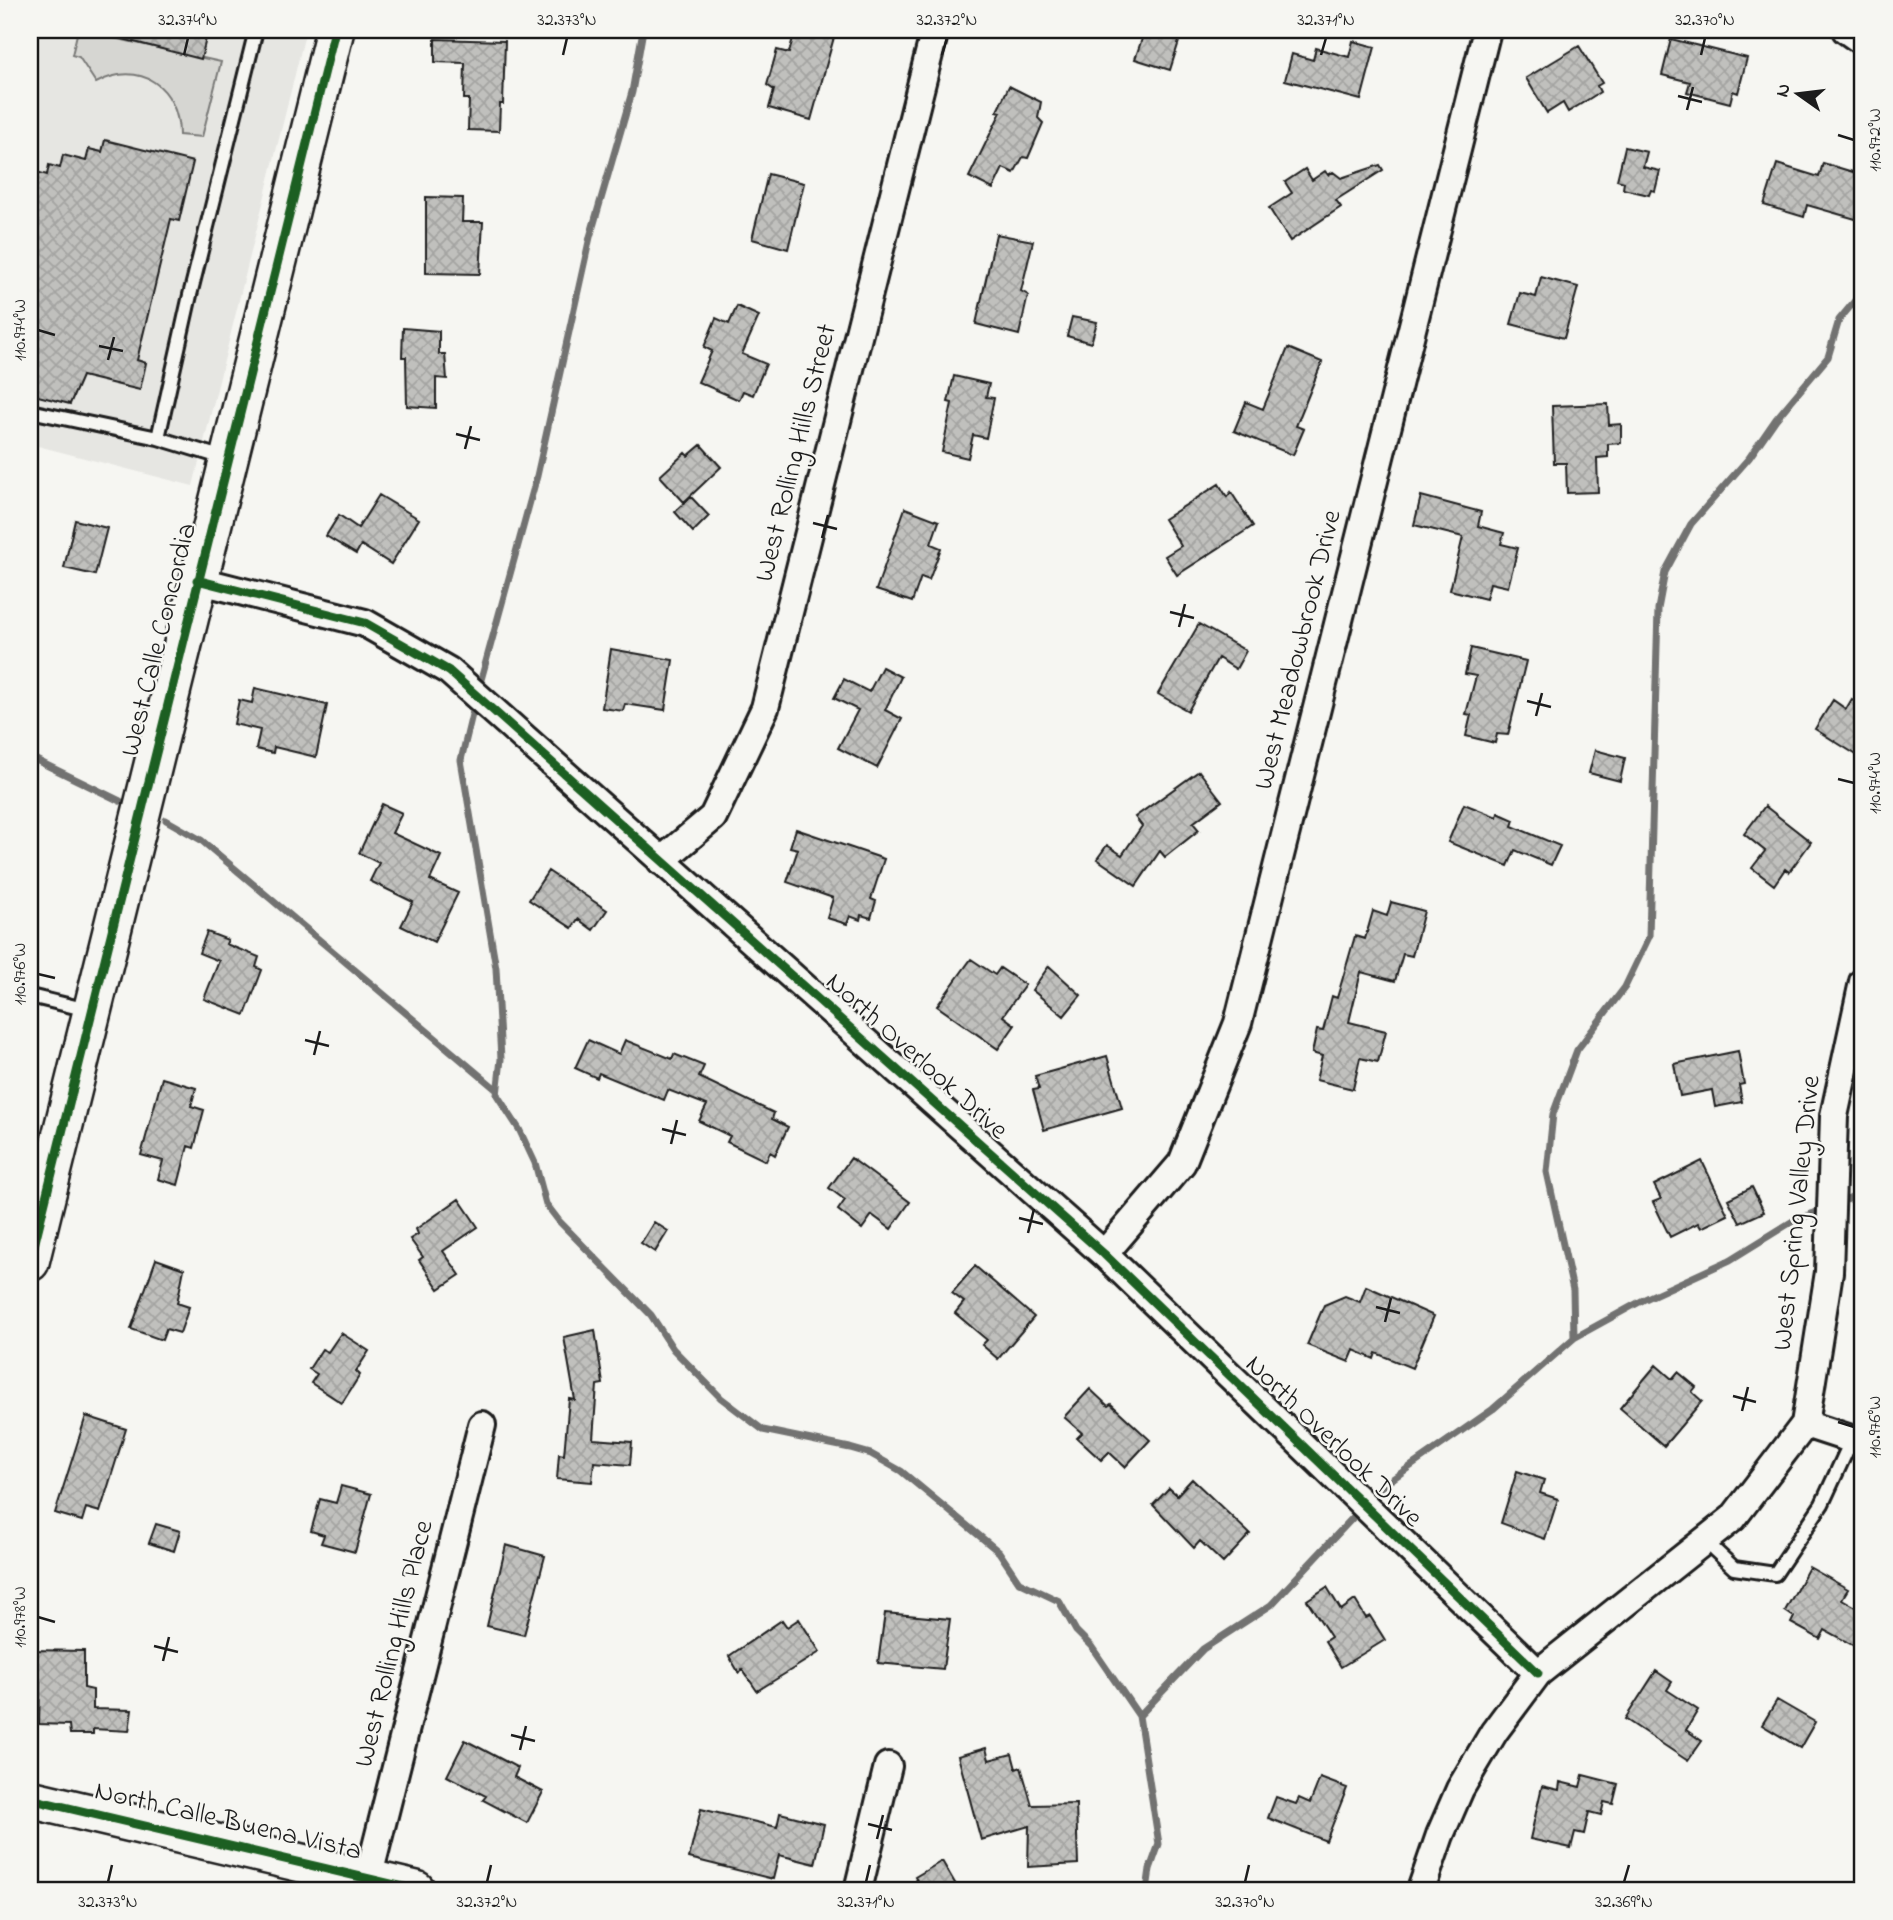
<svg xmlns="http://www.w3.org/2000/svg" width="1893" height="1920" font-family="'Indie Flower',sans-serif">
<style>
.built{fill:#e6e6e2}
.green{fill:#d6d6d2;stroke:#797977;stroke-width:2}
.lines{fill:none;stroke-linecap:round;stroke-linejoin:round}
.stream{stroke:#727271;stroke-width:7}
.building{fill:url(#building-cross-hatch);stroke:#1c1c1c;stroke-width:2}
.lane-casing{stroke:#1c1c1c;stroke-width:18}
.street-casing{stroke:#1c1c1c;stroke-width:32}
.secondary-casing{stroke:#1c1c1c;stroke-width:42}
.lane{stroke:#f6f6f2;stroke-width:12}
.street{stroke:#f6f6f2;stroke-width:26}
.secondary{stroke:#f6f6f2;stroke-width:37}
.cycleway-casing{stroke:#f6f6f2;stroke-width:13}
.cycleway{stroke:#1b5e20;stroke-width:9}
.ticks{fill:none;stroke:#1c1c1c;stroke-width:2.5}
.labels{text-anchor:middle;dominant-baseline:central;stroke-width:5;stroke-linejoin:round;paint-order:stroke}
.street-label{font-size:28px;fill:#1c1c1c;stroke:#f6f6f2}
.neatline{fill:none;stroke:#1c1c1c;stroke-width:2.5}
.ticks-label{font-size:18px;text-anchor:middle;fill:#1c1c1c}
</style>
<defs>
<pattern id="building-cross-hatch" width="8" height="8" patternUnits="userSpaceOnUse" patternTransform="scale(1.75)"><rect width="8" height="8" fill="#c0c0bd"/><path d="M0 0l8 8M0 8l8-8" fill="none" stroke="#a4a4a2"/></pattern>
</defs>
<rect width="100%" height="100%" fill="#f6f6f2"/>
<filter id="ink" filterUnits="userSpaceOnUse"><feTurbulence type="fractalNoise" baseFrequency=".0143" numOctaves="2"/><feDisplacementMap in="SourceGraphic" scale="14" xChannelSelector="R" yChannelSelector="G"/><feConvolveMatrix kernelMatrix="1 2 1 2 8 2 1 2 1" color-interpolation-filters="sRGB"/></filter>
<g filter="url(#ink)">
<path class="built" d="M30,30H306L193,486L30,444Z"/>
<path class="green" d="M78,30L221,62L202,137L179,135C179,87 140,59 96,83L79,57L72,55Z"/>
<g class="lines">
<path class="stream" d="M479,687L537,476L590,237L632,92L643,30
M475,702L461,760L496,968L501,1059L497,1095L519,1129L535,1163L546,1204L559,1221L651,1315L673,1349L721,1398L763,1430L850,1448L871,1454L901,1471L999,1552L1019,1582L1059,1601L1076,1631L1091,1646L1139,1716L1159,1844L1150,1869L1147,1890
M30,757L120,801
M166,820L201,840L497,1090
M1838,1203L1863,1194
M1574,1338L1573,1290L1547,1172L1553,1114L1577,1050L1625,987L1649,937L1658,609L1665,572L1691,524L1749,458L1776,419L1828,357L1839,320L1863,291
M1368,1501L1378,1489L1493,1409L1574,1338L1645,1299L1730,1260L1793,1221L1827,1208
M1139,1716L1203,1649L1271,1605L1360,1510"/>
</g>
<path class="building" d="M112,30H208L201,59L111,36Z
M795,30H836L811,120L769,108L774,90L767,85L777,50L789,53Z
M1145,30H1167L1181,35L1170,70L1135,59Z
M435,39L505,41L503,104H500L499,131L468,130L469,99H464L465,63L435,62Z
M1671,39L1747,58L1738,93L1733,91L1730,103L1687,92L1690,82L1662,75Z
M1353,41L1375,47L1361,100L1285,80L1292,54L1313,60L1316,48L1349,57Z
M1579,46L1602,83L1597,86L1600,92L1568,112L1563,103L1547,113L1526,78Z
M1009,86L1041,102L1038,118L1043,123L1028,158L1023,157L1014,173L1003,168L993,189L969,177L1001,112L997,111Z
M105,140L193,162L179,221L171,219L137,360L146,363L140,390L82,376L70,404L30,394V170L47,175L49,165L60,168L63,155L86,161L89,149L102,152Z
M1625,147L1647,152L1643,167L1660,171L1655,191L1651,190L1649,195L1623,189L1624,182L1617,180Z
M1823,163L1863,175V206L1859,220L1807,205L1804,217L1764,205L1777,164L1819,177Z
M1380,165L1383,170L1336,200L1341,207L1290,241L1269,208L1292,193L1285,182L1305,169L1312,180L1325,171L1328,175L1333,172L1341,178Z
M768,174L804,183L788,249L752,239Z
M426,197L463,198L462,222H483L480,274L426,273Z
M996,234L1033,241L1021,291L1028,295L1019,335L976,324Z
M1541,277L1578,287L1564,338L1511,324L1520,293L1536,297Z
M737,306L759,316L742,354L766,364L753,395L743,391L739,400L698,382L712,351L704,347L716,318L729,324Z
M1072,317L1097,322L1091,343L1067,336Z
M403,328L439,331V354H445L447,379L436,378V408L407,406L406,357H402Z
M1288,348L1322,362L1296,426L1304,429L1293,455L1234,431L1246,402L1263,409Z
M954,376L989,384L986,397L994,398L986,438L973,435L968,458L942,452L952,403L948,402Z
M1608,404L1609,425L1621,424V443L1608,444V457L1597,458L1598,492L1567,493L1566,463H1554L1552,406Z
M701,445L721,467L684,502L660,476L685,453L688,456Z
M1219,484L1227,497L1231,492L1253,526L1177,575L1165,556L1181,546L1164,519Z
M379,495L419,519L391,564L361,545L356,554L326,536L339,515L358,528Z
M1421,496L1481,512L1478,526L1504,533L1501,544L1518,548L1508,587L1490,583L1486,599L1450,590L1463,537L1414,525Z
M691,497L709,516L693,532L675,512Z
M905,508L939,521L931,544L941,548L929,580L921,577L912,602L876,590Z
M75,520L107,528L95,575L64,568Z
M1199,624L1246,651L1236,669L1218,658L1188,711L1158,694Z
M1471,648L1526,661L1508,735L1497,734L1495,743L1466,736L1471,715L1466,714L1476,676L1465,674Z
M611,649L673,660L665,710L625,704L623,711L602,708Z
M882,667L901,677L885,710L902,719L877,768L838,748L858,710L834,698L844,679L869,692Z
M255,688L327,705L316,757L274,747L273,753L256,749L260,730L234,724L239,700L252,703Z
M1852,699L1863,706V759L1815,729L1833,700L1846,709Z
M1595,750L1625,758L1620,781L1589,773Z
M1199,771L1222,801L1193,823L1199,830L1165,857L1160,851L1136,886L1097,859L1107,845L1122,855L1142,826L1135,817Z
M382,804L402,813L392,833L441,856L430,880L458,893L434,942L401,926L413,902L370,881L379,863L359,853Z
M1464,804L1497,817L1498,813L1514,820L1512,826L1560,846L1551,865L1515,850L1508,866L1448,842Z
M1765,806L1811,842L1789,872L1785,869L1774,885L1752,868L1765,851L1744,834Z
M796,829L884,859L871,899L876,901L871,918L861,915L860,920L850,916L847,924L827,918L833,898L787,882L798,849L790,847Z
M548,871L607,910L593,930L578,919L572,928L529,900Z
M1391,902L1424,911L1412,956L1403,954L1395,981L1361,972L1349,1022L1386,1031L1378,1062L1360,1058L1353,1089L1316,1080L1322,1056L1312,1053L1317,1030L1323,1031L1332,996L1337,998L1355,936L1365,939L1373,911L1387,916Z
M207,932L228,940L226,944L259,957L256,967L262,970L245,1015L204,999L219,961L199,953Z
M971,959L995,975L1000,968L1025,985L1003,1016L1015,1025L998,1049L937,1006Z
M1049,966L1081,995L1064,1016L1032,990Z
M588,1040L619,1054L625,1040L672,1059L674,1054L704,1066L699,1077L774,1113L772,1119L788,1127L775,1155L770,1152L766,1161L727,1142L730,1136L699,1121L707,1105L668,1090L664,1100L599,1073L597,1078L575,1068Z
M1738,1051L1744,1084L1739,1085L1742,1102L1715,1107L1712,1090L1680,1096L1674,1064Z
M1107,1056L1122,1108L1044,1130L1033,1090L1039,1089L1035,1076Z
M162,1078L196,1088L191,1106L204,1110L194,1148L188,1146L178,1185L158,1179L163,1161L141,1155Z
M851,1158L910,1202L891,1229L872,1215L862,1229L838,1210L845,1200L829,1188Z
M1702,1161L1728,1215L1701,1228L1698,1223L1670,1237L1653,1202L1661,1199L1654,1185Z
M1752,1187L1764,1212L1740,1223L1728,1199Z
M459,1199L478,1227L443,1251L460,1275L439,1289L419,1260L423,1257L410,1239L418,1234L416,1229Z
M654,1222L668,1231L655,1252L641,1243Z
M156,1259L184,1269L177,1303L189,1307L180,1333L166,1329L162,1340L131,1329Z
M975,1266L1034,1317L998,1359L982,1345L987,1340L955,1313L964,1302L952,1293Z
M1366,1286L1434,1316L1412,1368L1376,1353L1374,1359L1354,1350L1349,1362L1307,1345L1324,1305L1345,1296L1360,1302Z
M595,1330L603,1384L597,1385L593,1439L632,1442L630,1465L594,1462L592,1482L557,1479L559,1454L564,1455L569,1399L575,1400L564,1337Z
M341,1333L369,1351L356,1371L360,1375L342,1403L311,1383L317,1374L309,1369L322,1349L328,1352Z
M1656,1365L1672,1379L1678,1372L1696,1387L1692,1392L1702,1401L1664,1446L1620,1408Z
M1090,1389L1108,1406L1111,1404L1150,1440L1125,1467L1109,1452L1101,1460L1077,1438L1082,1433L1064,1417Z
M86,1416L126,1429L100,1512L86,1508L82,1521L55,1513Z
M1517,1471L1544,1480L1540,1493L1558,1499L1545,1539L1501,1523Z
M1192,1479L1250,1534L1223,1563L1200,1541L1194,1548L1153,1505L1169,1488L1177,1495Z
M341,1486L371,1494L355,1552L321,1543L324,1535L311,1531L320,1499L336,1503Z
M156,1524L180,1531L174,1551L149,1543Z
M506,1545L545,1556L524,1635L487,1626Z
M1809,1567L1848,1589L1842,1599L1863,1611V1634L1856,1647L1825,1630L1820,1639L1791,1623L1794,1617L1785,1611Z
M1327,1587L1341,1610L1355,1600L1366,1618L1370,1616L1385,1640L1341,1667L1325,1641L1331,1637L1307,1600Z
M885,1613L950,1619L943,1669L878,1663Z
M799,1619L820,1652L757,1691L742,1669L739,1673L729,1656L782,1620L787,1627Z
M30,1650L84,1651V1688L93,1690V1709L132,1710L129,1731L93,1729V1734H70L69,1725L39,1724L40,1682H30Z
M1656,1671L1672,1682L1667,1690L1698,1710L1686,1730L1702,1741L1688,1761L1625,1719Z
M1777,1700L1815,1722L1800,1748L1762,1725Z
M465,1740L518,1768L514,1777L543,1792L527,1823L483,1800L486,1796L447,1776Z
M986,1748L989,1760L1012,1754L1016,1769L1021,1767L1032,1805L1076,1804L1078,1864L1028,1867L1029,1826L981,1840L958,1756Z
M1583,1775L1618,1784L1613,1804L1604,1802L1601,1815L1589,1812L1584,1834L1575,1832L1571,1848L1530,1839L1542,1786L1559,1790L1560,1782L1580,1787Z
M1320,1778L1347,1788L1326,1841L1268,1818L1276,1797L1296,1804L1299,1798L1310,1803Z
M701,1809L777,1827L780,1813L824,1824L815,1864L779,1855L773,1879L689,1858Z
M942,1861L959,1890H923L915,1877Z"/>
<g class="lines">
<defs>
<path id="lane" d="M30,411L158,438L227,459
M158,438L190,295L256,30
M30,996L88,1010
M1705,1541L1734,1568L1775,1574L1822,1504L1852,1439"/>
<path id="street" d="M1846,30L1863,42
M197,580L365,623L449,671L1104,1254L1538,1673
M661,861L713,817L765,708L935,30
M1104,1254L1182,1163L1238,1023L1487,30
M1805,1424L1863,1443
M368,1879L482,1425
M858,1890L888,1766
M1421,1890L1440,1835L1460,1789L1494,1732L1538,1673L1733,1518L1805,1424L1829,1272L1834,1116L1863,982"/>
<path id="secondary" d="M30,1262L335,30
M30,1799L416,1890"/>
</defs>
<use href="#lane" class="lane-casing"/>
<use href="#street" class="street-casing"/>
<use href="#secondary" class="secondary-casing"/>
<use href="#lane" class="lane"/>
<use href="#street" class="street"/>
<use href="#secondary" class="secondary"/>
<defs>
<path id="cycleway" d="M197,580L365,623L449,671L1104,1254L1538,1673
M30,1262L335,30
M30,1799L416,1890"/>
</defs>
<use href="#cycleway" class="cycleway-casing"/>
<use href="#cycleway" class="cycleway"/>
</g>
</g>
<path class="ticks" d="M184,55L188,38M563,55L567,38M942,55L947,38M1321,55L1326,38M1701,55L1705,38M1678,96L1702,102M1687,110L1693,87M1838,135L1854,140M38,330L55,335M99,346L123,351M108,360L114,337M456,434L480,440M465,449L471,426M813,523L837,529M822,538L828,515M1170,612L1194,618M1179,627L1185,604M1527,701L1551,707M1536,716L1542,693M1838,779L1854,783M38,974L55,978M305,1040L329,1046M314,1055L320,1031M662,1129L686,1135M671,1144L677,1120M1019,1218L1043,1224M1028,1233L1034,1209M1376,1307L1400,1313M1385,1322L1391,1298M1733,1396L1756,1402M1742,1411L1748,1387M1838,1422L1854,1427M38,1617L55,1622M154,1646L178,1652M163,1661L169,1637M511,1735L535,1741M520,1750L526,1726M868,1824L892,1830M877,1839L883,1815M108,1882L112,1865M487,1882L491,1865M866,1882L870,1865M1245,1882L1249,1865M1624,1882L1629,1865"/>
<g class="labels">
<g class="street-label">
<text transform="translate(797 453) rotate(-76)">West Rolling Hills Street</text>
<text transform="translate(160 640) rotate(-76)">West Calle Concordia</text>
<text transform="translate(1299 650) rotate(-76)">West Meadowbrook Drive</text>
<text transform="translate(916 1057) rotate(42)">North Overlook Drive</text>
<text transform="translate(1798 1213) rotate(-84)">West Spring Valley Drive</text>
<text transform="translate(1333 1442) rotate(44)">North Overlook Drive</text>
<text transform="translate(395 1644) rotate(-76)">West Rolling Hills Place</text>
<text transform="translate(228 1822) rotate(13)">North Calle Buena Vista</text>
</g>
</g>
<rect width="1893" height="1920" fill="none" stroke="#f6f6f2" stroke-width="77"/>
<g transform="translate(1798 94) rotate(284)" stroke="#f6f6f2" stroke-width="5" paint-order="stroke">
<path d="M0-5L12 26L0 18L-12 26Z" fill="#1c1c1c"/>
<text y="-10" font-size="19" font-weight="bold" text-anchor="middle" fill="#1c1c1c">N</text>
</g>
<rect x="38" y="38" width="1816" height="1844" class="neatline"/>
<g class="ticks-label">
<text x="188" y="25">32.374°N</text>
<text x="567" y="25">32.373°N</text>
<text x="947" y="25">32.372°N</text>
<text x="1326" y="25">32.371°N</text>
<text x="1705" y="25">32.370°N</text>
<text transform="translate(1874 140) rotate(-90)" y="6">110.972°W</text>
<text transform="translate(19 330) rotate(-90)" y="6">110.974°W</text>
<text transform="translate(1874 783) rotate(-90)" y="6">110.974°W</text>
<text transform="translate(19 974) rotate(-90)" y="6">110.976°W</text>
<text transform="translate(1874 1427) rotate(-90)" y="6">110.976°W</text>
<text transform="translate(19 1617) rotate(-90)" y="6">110.978°W</text>
<text x="108" y="1907">32.373°N</text>
<text x="487" y="1907">32.372°N</text>
<text x="866" y="1907">32.371°N</text>
<text x="1245" y="1907">32.370°N</text>
<text x="1624" y="1907">32.369°N</text>
</g>
</svg>
